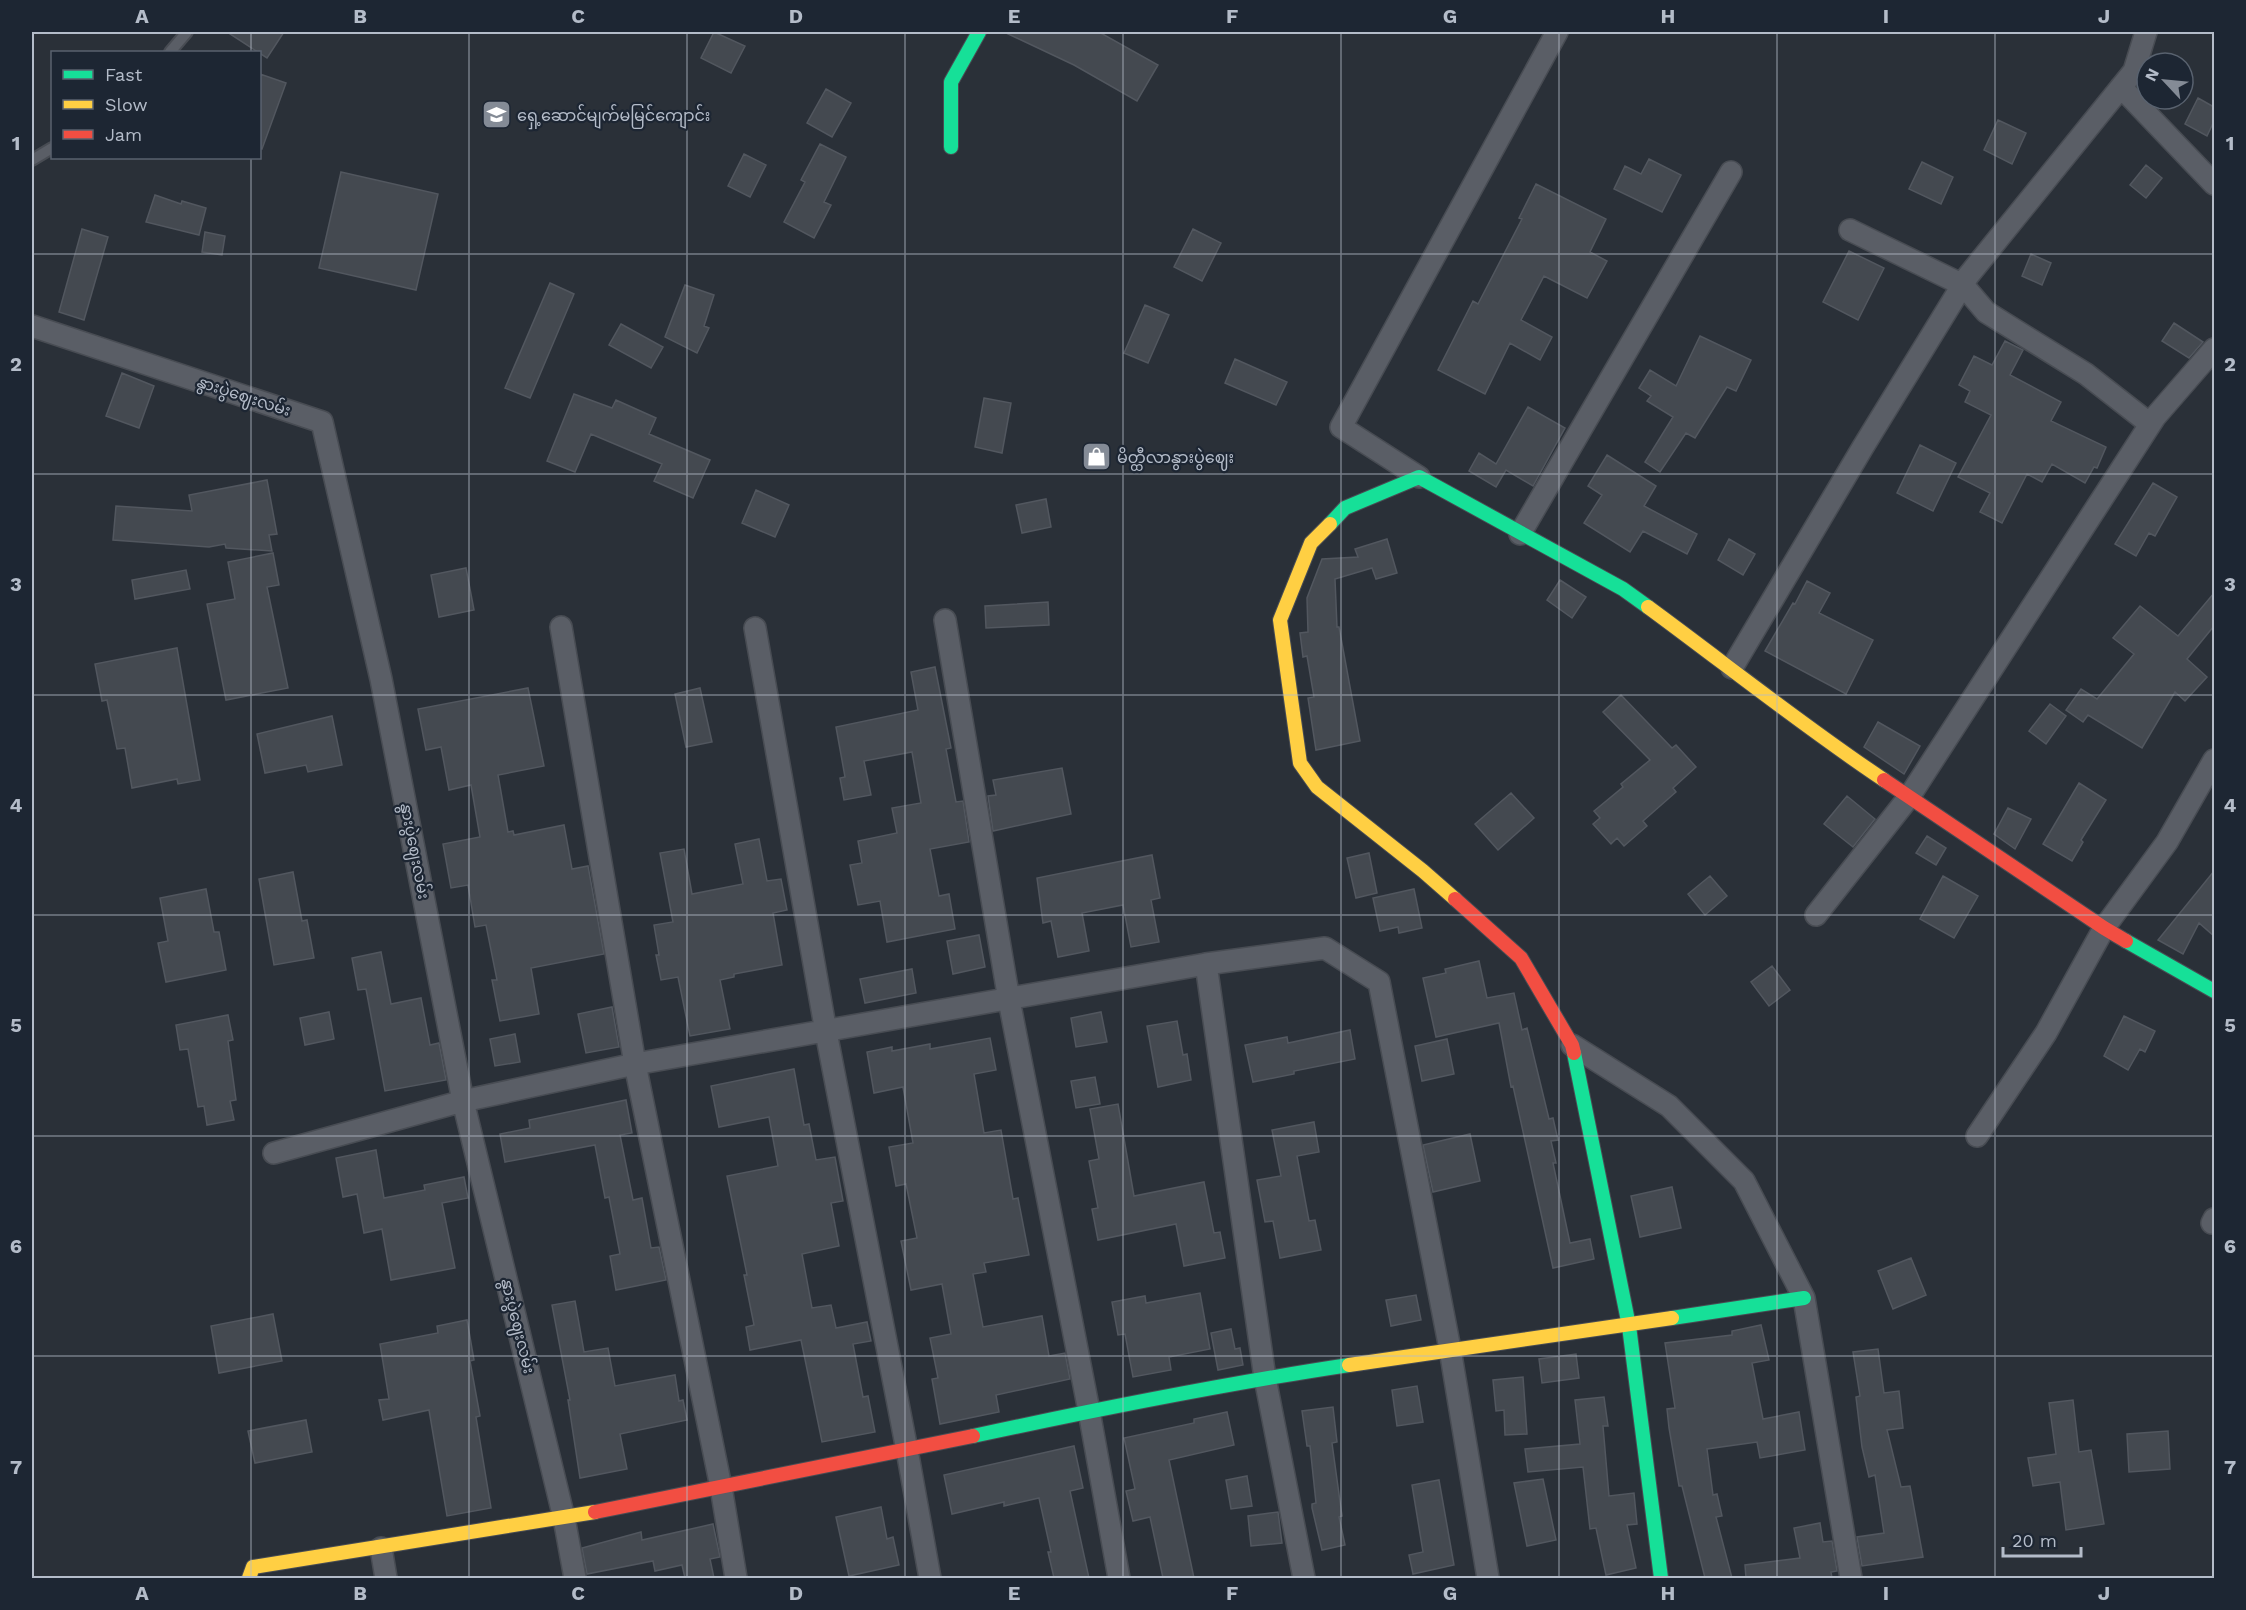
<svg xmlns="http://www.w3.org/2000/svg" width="2246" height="1610" font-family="'Work Sans','Noto Sans Myanmar',sans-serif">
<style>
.building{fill:#444950;stroke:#52575f;stroke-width:1.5}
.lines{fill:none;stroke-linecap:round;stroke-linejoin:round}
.lane-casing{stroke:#484c53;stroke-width:14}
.street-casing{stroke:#484c53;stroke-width:24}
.fast-casing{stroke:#484c53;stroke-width:16}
.slow-casing{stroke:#484c53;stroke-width:16}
.jam-casing{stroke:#484c53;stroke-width:16}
.lane{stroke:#5a5e66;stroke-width:10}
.street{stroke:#5a5e66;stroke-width:21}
.fast{stroke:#16e098;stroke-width:14}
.slow{stroke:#ffcf43;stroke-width:14}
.jam{stroke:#f24e42;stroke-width:14}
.grid{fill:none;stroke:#b4bcc9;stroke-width:1.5;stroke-opacity:0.55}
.labels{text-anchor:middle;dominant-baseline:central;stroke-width:4.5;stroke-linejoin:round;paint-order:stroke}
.poi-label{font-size:16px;fill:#b4bcc9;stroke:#1d2633;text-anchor:start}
.street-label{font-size:16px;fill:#b4bcc9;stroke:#1d2633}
.neatline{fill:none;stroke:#b4bcc9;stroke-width:2}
.grid-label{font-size:20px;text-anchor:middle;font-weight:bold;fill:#b4bcc9}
</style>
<rect width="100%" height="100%" fill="#2a3038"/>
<path class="building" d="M227,32H284L267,58Z
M714,32L745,46L731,73L701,58Z
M1004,32H1099L1158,65L1137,101L1074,65Z
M260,74L286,83L262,149L260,148Z
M826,89L851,103L832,137L807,123Z
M2198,98L2214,107V121L2207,136L2185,124Z
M1998,120L2026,133L2012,164L1984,150Z
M820,144L846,157L824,202L831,205L814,238L784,222L805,182L801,180Z
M744,154L766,165L750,197L728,186Z
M1649,159L1681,175L1662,212L1614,189L1625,166L1641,174Z
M1922,162L1953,177L1941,204L1909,189Z
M2146,165L2162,178L2146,198L2130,185Z
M341,172L438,194L416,290L319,268Z
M1536,184L1606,219L1590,252L1607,261L1587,298L1544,276L1521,320L1552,337L1540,360L1510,343L1485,394L1438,370L1473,301L1478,304L1522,219L1519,218Z
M155,195L181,204L182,201L206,208L199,235L146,222Z
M82,229L108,237L84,320L59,312Z
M1193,229L1221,243L1202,281L1174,267Z
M205,232L225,236L222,255L202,252Z
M1849,251L1884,268L1858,320L1823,302Z
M2031,254L2051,263L2042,285L2022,276Z
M550,283L574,294L530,398L505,388Z
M685,285L714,295L704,326L709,328L697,353L665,337Z
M1145,305L1169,315L1148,363L1124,353Z
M2174,323L2203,342L2189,358L2162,341Z
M621,324L663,347L651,368L609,345Z
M1700,336L1751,360L1736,391L1727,387L1695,438L1686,433L1660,472L1645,462L1673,417L1647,401L1651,396L1639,388L1650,370L1676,386Z
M2005,341L2023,350L2010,375L2061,402L2051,421L2106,447L2097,468L2094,467L2085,483L2052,464L2042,482L2027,474L2002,523L1980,512L1990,493L1958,477L1991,415L1965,402L1970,391L1959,385L1974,356L1992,365Z
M1235,359L1287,382L1276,405L1225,383Z
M122,373L154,386L139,428L106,416Z
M574,394L612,408L616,400L656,418L649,434L710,460L693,498L654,481L662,464L591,434L575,472L547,461Z
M984,398L1011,403L1002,453L975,447Z
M1528,407L1565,428L1533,486L1506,470L1496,487L1469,471L1479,453L1496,464Z
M1920,445L1956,463L1933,511L1897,493Z
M1607,455L1656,486L1644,506L1697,534L1687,554L1643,531L1630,552L1584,523L1602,495L1588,486Z
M267,480L277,534L269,535L272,551L226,548L225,544L209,547L113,540L116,506L192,511L189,495Z
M2153,483L2177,497L2155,536L2149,533L2136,556L2115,544Z
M756,490L789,505L775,537L742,523Z
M1046,499L1051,527L1022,533L1016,505Z
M1387,539L1397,573L1376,579L1372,568L1335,579L1337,627H1339L1360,741L1316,750L1308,698L1314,697L1307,656L1303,657L1300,633L1308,632L1307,598L1322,559L1358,557L1355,549Z
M1729,539L1755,554L1743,575L1718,560Z
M273,553L279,585L267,587L288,688L226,700L207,604L235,599L228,562Z
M466,568L474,610L439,617L431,575Z
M186,570L190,589L135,599L132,580Z
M1560,580L1586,597L1572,618L1547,600Z
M1807,581L1830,593L1819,613L1873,640L1846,694L1765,651L1793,603L1795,604Z
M2214,593V626L2187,659L2207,677L2185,701L2175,692L2142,748L2088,715L2083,722L2066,710L2081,689L2097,699L2134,654L2113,638L2140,606L2178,636Z
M1048,602L1049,625L986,628L985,606Z
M177,648L200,780L178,784L177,779L132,788L125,748L117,749L107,700L102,701L95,664Z
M935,667L951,748L946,749L956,802L963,801L969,842L930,849L939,896L949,894L955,929L887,942L880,901L858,905L850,865L862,863L858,841L897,833L892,808L921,803L912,752L864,761L871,795L844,800L840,778L845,777L836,727L918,710L911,672Z
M528,688L544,766L498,775L508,832L513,831L514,835L564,825L572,869L588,866L604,954L531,968L539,1014L500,1021L492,980H497L486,925L475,927L468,885L451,888L443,844L480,837L471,785L449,790L441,747L426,750L418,709Z
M700,688L712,742L686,747L675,694Z
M1621,695L1672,748L1676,745L1696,767L1673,788L1676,792L1643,821L1647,826L1624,846L1617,838L1611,844L1593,824L1600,818L1594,811L1623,787L1621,784L1650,760L1603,712Z
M2050,704L2066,716L2046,744L2029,731Z
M332,716L342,765L308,772L306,765L265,773L257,734Z
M1878,722L1920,746L1904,774L1864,747Z
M1062,768L1071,814L993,831L988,796L996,795L993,780Z
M2079,783L2106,800L2081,840L2083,842L2072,861L2043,844Z
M1511,793L1534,818L1498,850L1475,824Z
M1847,796L1875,819L1853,847L1824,824Z
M2008,808L2031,819L2015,849L1994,834Z
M1927,836L1946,848L1936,865L1916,853Z
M759,839L767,881L781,879L787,910L773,913L782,965L734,974V977L720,980L730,1029L690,1036L678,977L661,980L656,955H659L654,925L673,922L660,853L684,849L692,894L743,884L735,844Z
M1369,853L1377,893L1356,898L1347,858Z
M1152,855L1160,898L1151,900L1159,942L1131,947L1123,905L1082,913L1089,951L1058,957L1051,921L1043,923L1037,878Z
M2214,871V936L2199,923L2183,954L2158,940Z
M293,872L302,921L307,920L314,958L274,965L259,879Z
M1710,876L1727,896L1705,915L1688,894Z
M1943,876L1978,896L1954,938L1920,919Z
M206,889L214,932H219L226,970L166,982L158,943L168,941L160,898Z
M1414,889L1422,928L1399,933L1398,927L1380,931L1373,898Z
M979,935L985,967L953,974L947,941Z
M381,952L391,1004L421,998L430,1045L439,1043L446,1080L385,1091L366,989L358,990L352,958Z
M1479,961L1487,998L1514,993L1522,1030L1527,1028L1549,1119L1553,1118L1558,1140L1551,1141L1556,1163H1553L1570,1243L1590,1239L1594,1259L1553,1268L1513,1086L1511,1087L1499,1023L1436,1037L1423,978L1446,973L1445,969Z
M1772,966L1790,990L1769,1006L1751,982Z
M912,969L916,993L865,1003L860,979Z
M612,1007L619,1047L586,1053L578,1014Z
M329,1012L334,1039L305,1045L300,1018Z
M1101,1012L1107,1042L1076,1047L1071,1018Z
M228,1015L233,1040L228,1041L236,1100L230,1101L234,1120L207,1125L204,1106L198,1107L188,1049L180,1050L176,1025Z
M2124,1016L2155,1031L2145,1052L2140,1049L2128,1070L2104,1056Z
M1177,1021L1183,1055L1187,1054L1191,1080L1158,1087L1147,1026Z
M1350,1030L1355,1059L1294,1071V1074L1253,1082L1245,1045L1287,1037L1288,1043Z
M515,1034L520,1062L495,1066L490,1039Z
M990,1038L996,1070L974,1074L984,1133L1001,1130L1013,1199L1018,1198L1029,1255L984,1263L986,1272L973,1274L983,1327L1042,1316L1049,1356L1065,1353L1070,1379L996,1395L999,1412L940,1424L932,1379L938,1378L930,1338L951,1334L942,1284L911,1290L901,1241L917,1238L906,1184L896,1186L889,1147L913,1143L903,1087L874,1093L867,1052L892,1047V1051L930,1044V1049Z
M1447,1039L1454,1074L1422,1081L1415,1046Z
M794,1069L804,1125L809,1124L816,1160L835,1157L843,1201L831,1203L839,1246L802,1254L812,1308L831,1305L836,1328L867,1322L871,1341L853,1344L863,1397L868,1396L875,1432L822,1442L801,1340L750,1350L746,1327L754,1325L744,1275H747L727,1176L778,1166L769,1117L719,1127L711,1086Z
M1095,1077L1100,1104L1076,1108L1071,1081Z
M626,1100L632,1133L620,1135L633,1200L642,1198L651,1248L659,1247L666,1280L616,1290L610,1256L620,1254L609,1197L605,1198L595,1145L505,1162L500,1134L530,1128L529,1120Z
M1118,1104L1134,1196L1204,1182L1214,1233L1220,1232L1225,1258L1184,1266L1176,1224L1098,1240L1092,1209L1098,1208L1089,1161L1099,1159L1090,1109Z
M1314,1122L1319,1152L1297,1156L1309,1221L1315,1220L1321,1250L1280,1258L1273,1221L1265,1222L1257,1180L1281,1176L1272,1130Z
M1470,1134L1480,1181L1433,1192L1423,1145Z
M376,1150L384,1198L425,1190L424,1185L464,1177L468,1198L442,1203L455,1268L391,1280L382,1229L364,1233L357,1194L343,1197L336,1158Z
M1672,1187L1681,1228L1640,1237L1631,1196Z
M1911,1258L1926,1295L1893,1309L1878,1271Z
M1200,1293L1210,1349L1169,1357L1171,1370L1133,1377L1125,1334L1118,1335L1112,1302L1145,1296L1146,1303Z
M1416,1295L1421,1320L1391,1326L1386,1300Z
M575,1301L584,1352L608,1348L615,1386L675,1375L679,1401L683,1400L687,1420L620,1434L627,1469L580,1478L568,1400H570L552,1305Z
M273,1314L282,1361L219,1373L211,1326Z
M467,1320L474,1360L470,1361L480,1416L476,1417L491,1508L447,1516L429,1410L383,1420L379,1400L389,1399L380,1344L438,1333L437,1326Z
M1761,1325L1769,1360L1752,1363L1763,1419L1799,1412L1805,1450L1760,1458L1757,1442L1707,1449L1713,1495L1717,1494L1722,1516L1716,1517L1732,1578H1705L1682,1486H1679L1669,1428L1667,1409L1675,1408L1665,1343L1732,1335V1331Z
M1231,1329L1235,1349L1240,1348L1243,1365L1218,1370L1211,1333Z
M1878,1349L1884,1393L1899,1391L1903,1428L1887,1430L1901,1487L1910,1486L1923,1557L1862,1566L1857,1537L1884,1533L1875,1475L1869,1477L1862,1447L1856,1397L1860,1396L1853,1352Z
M1576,1354L1579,1378L1542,1383L1539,1359Z
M1523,1377L1527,1434L1505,1435L1504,1410L1496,1411L1493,1380Z
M1417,1386L1423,1422L1397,1426L1392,1390Z
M1604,1397L1608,1426H1603L1609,1496L1634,1493L1637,1524L1627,1525L1636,1568L1606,1575L1596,1528L1590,1529L1583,1467L1528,1472L1525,1449L1580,1444L1575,1400Z
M2073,1400L2079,1452L2091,1450L2104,1524L2066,1530L2060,1482L2033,1486L2028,1458L2056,1454L2049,1403Z
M1333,1407L1337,1442L1332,1443L1342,1516L1339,1517L1345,1545L1322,1550L1312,1508V1504L1316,1503L1310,1446H1307L1302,1411Z
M1227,1412L1234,1445L1169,1460L1194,1578H1163L1150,1517L1133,1521L1126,1491L1135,1489L1124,1438L1194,1423V1419Z
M306,1420L312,1452L255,1463L248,1431Z
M2168,1431L2170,1469L2129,1472L2127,1434Z
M1074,1446L1083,1488L1070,1491L1089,1578H1054L1048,1552H1051L1039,1498L1004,1506V1502L952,1514L944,1475Z
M1247,1476L1252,1506L1231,1509L1226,1480Z
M1543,1479L1556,1540L1527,1546L1514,1483Z
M1439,1480L1454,1565L1413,1574L1409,1555L1423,1552L1412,1485Z
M881,1507L887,1539L893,1537L899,1565L849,1576L836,1517Z
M1278,1512L1282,1543L1251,1546L1248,1516Z
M1820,1523L1823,1542L1832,1541L1837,1571L1831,1572L1832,1578H1746L1745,1565L1800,1558L1794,1528Z
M713,1524L720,1557L710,1559L714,1578H685L682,1565L655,1571L653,1561L587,1574L582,1548L641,1532L642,1540Z"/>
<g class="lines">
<defs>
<path id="lane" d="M170,52L187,32
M32,160L52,148"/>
<path id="street" d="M2121,87L2214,184
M1850,230L1963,285L1986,312L2086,374L2150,424
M32,326L322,422L381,679L463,1101L564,1518L575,1578
M1419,477L1341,427L1557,32
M1520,534L1731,172
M945,620L1009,1000L1089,1411L1119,1578
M561,627L635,1064L721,1487L736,1578
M755,628L826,1032L907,1450L930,1578
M1732,668L1863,447L1968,276L2134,71L2146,32
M1816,915L1909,797L2155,417L2214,349
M1572,1045L1669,1106L1744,1181L1804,1298L1851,1578
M1977,1136L2046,1033L2104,928L2167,842L2214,760
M274,1153L463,1101L635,1064L1206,964
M2212,1223L2214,1219
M381,1548L386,1578
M1304,1578L1265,1378L1206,964L1325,948L1379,982L1450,1349L1488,1578"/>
<path id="fast" d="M951,147V82L979,32
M1330,524L1345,508L1419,477L1623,589L1648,607
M2126,941L2214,991
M1574,1053L1629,1326L1661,1578
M1672,1318L1804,1298
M973,1436C1098,1409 1223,1384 1349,1365"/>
<path id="slow" d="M1330,524L1311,543L1280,620L1300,763L1317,787L1423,871L1455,899
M1648,607C1727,665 1803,726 1884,780
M1349,1365L1672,1318
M249,1578L253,1567L595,1512"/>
<path id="jam" d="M1884,780L2104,928L2126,941
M1455,899L1521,958L1572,1045L1574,1053
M595,1512L973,1436"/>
</defs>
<use href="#lane" class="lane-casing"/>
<use href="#street" class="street-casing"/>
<use href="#fast" class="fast-casing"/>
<use href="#slow" class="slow-casing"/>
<use href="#jam" class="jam-casing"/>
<use href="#lane" class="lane"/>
<use href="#street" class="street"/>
<use href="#fast" class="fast"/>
<use href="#slow" class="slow"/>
<use href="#jam" class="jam"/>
</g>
<path class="grid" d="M251,32V52M469,32V1578M687,32V1578M905,32V1578M1123,32V1578M1341,32V1578M1559,32V1578M1777,32V1578M1995,32V1578M251,158V1578M32,254H2214M32,474H2214M32,695H2214M32,915H2214M32,1136H2214M32,1356H2214"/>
<defs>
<symbol id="school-square" viewBox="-11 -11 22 22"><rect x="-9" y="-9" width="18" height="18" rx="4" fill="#848b96" stroke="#1d2633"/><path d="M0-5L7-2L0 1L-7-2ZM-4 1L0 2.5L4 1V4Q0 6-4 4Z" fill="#fff"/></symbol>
<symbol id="shop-square" viewBox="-11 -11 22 22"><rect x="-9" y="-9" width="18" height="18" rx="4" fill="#848b96" stroke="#1d2633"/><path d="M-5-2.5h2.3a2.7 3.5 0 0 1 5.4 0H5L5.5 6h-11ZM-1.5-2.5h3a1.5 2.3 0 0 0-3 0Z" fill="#fff"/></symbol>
</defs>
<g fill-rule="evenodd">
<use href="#school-square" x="480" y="98" width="33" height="33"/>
<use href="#shop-square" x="1080" y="440" width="33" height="33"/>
</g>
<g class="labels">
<g class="poi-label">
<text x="517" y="115">ရှေ့ဆောင်မျက်မမြင်ကျောင်း</text>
<text x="1117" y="457">မိတ္ထီလာနွားပွဲဈေး</text>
</g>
<g class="street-label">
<text transform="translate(244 396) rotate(18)">နွားပွဲဈေးလမ်း</text>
<text transform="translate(415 851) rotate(79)">နွားပွဲဈေးလမ်း</text>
<text transform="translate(518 1326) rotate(76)">နွားပွဲဈေးလမ်း</text>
</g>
</g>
<rect width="2246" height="1610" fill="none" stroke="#1d2633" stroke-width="66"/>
<rect x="51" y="51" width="210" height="108" fill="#1d2633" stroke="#59626f" stroke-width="1.5"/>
<rect x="63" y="70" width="30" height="9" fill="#16e098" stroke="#59626f" stroke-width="1.5"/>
<text x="105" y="81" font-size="18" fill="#b4bcc9">Fast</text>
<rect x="63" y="100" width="30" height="9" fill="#ffcf43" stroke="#59626f" stroke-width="1.5"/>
<text x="105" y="111" font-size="18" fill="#b4bcc9">Slow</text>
<rect x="63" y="130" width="30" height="9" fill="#f24e42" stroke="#59626f" stroke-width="1.5"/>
<text x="105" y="141" font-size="18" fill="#b4bcc9">Jam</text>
<g transform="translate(2165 81) rotate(296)"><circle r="28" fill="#1d2633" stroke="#59626f" stroke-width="1.5"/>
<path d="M0-4.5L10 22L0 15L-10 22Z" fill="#848b96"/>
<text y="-9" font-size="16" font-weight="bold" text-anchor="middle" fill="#b4bcc9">N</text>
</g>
<path d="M2003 1547v9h78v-9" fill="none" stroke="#b4bcc9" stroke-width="3"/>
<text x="2012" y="1547" font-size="18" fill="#b4bcc9" stroke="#1d2633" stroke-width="4.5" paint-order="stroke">20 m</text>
<rect x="33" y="33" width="2180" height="1544" class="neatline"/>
<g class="grid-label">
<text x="142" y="23">A</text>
<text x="360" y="23">B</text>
<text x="578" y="23">C</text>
<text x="796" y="23">D</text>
<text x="1014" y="23">E</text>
<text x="1232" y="23">F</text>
<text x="1450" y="23">G</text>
<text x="1668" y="23">H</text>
<text x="1886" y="23">I</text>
<text x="2104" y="23">J</text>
<text x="16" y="150">1</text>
<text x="2230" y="150">1</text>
<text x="16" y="371">2</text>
<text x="2230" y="371">2</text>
<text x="16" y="591">3</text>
<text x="2230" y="591">3</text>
<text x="16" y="812">4</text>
<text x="2230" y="812">4</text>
<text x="16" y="1032">5</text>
<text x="2230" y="1032">5</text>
<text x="16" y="1253">6</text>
<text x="2230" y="1253">6</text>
<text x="16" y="1474">7</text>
<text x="2230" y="1474">7</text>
<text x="142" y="1600">A</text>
<text x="360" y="1600">B</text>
<text x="578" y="1600">C</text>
<text x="796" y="1600">D</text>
<text x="1014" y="1600">E</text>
<text x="1232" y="1600">F</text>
<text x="1450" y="1600">G</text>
<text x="1668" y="1600">H</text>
<text x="1886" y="1600">I</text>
<text x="2104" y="1600">J</text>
</g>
</svg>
